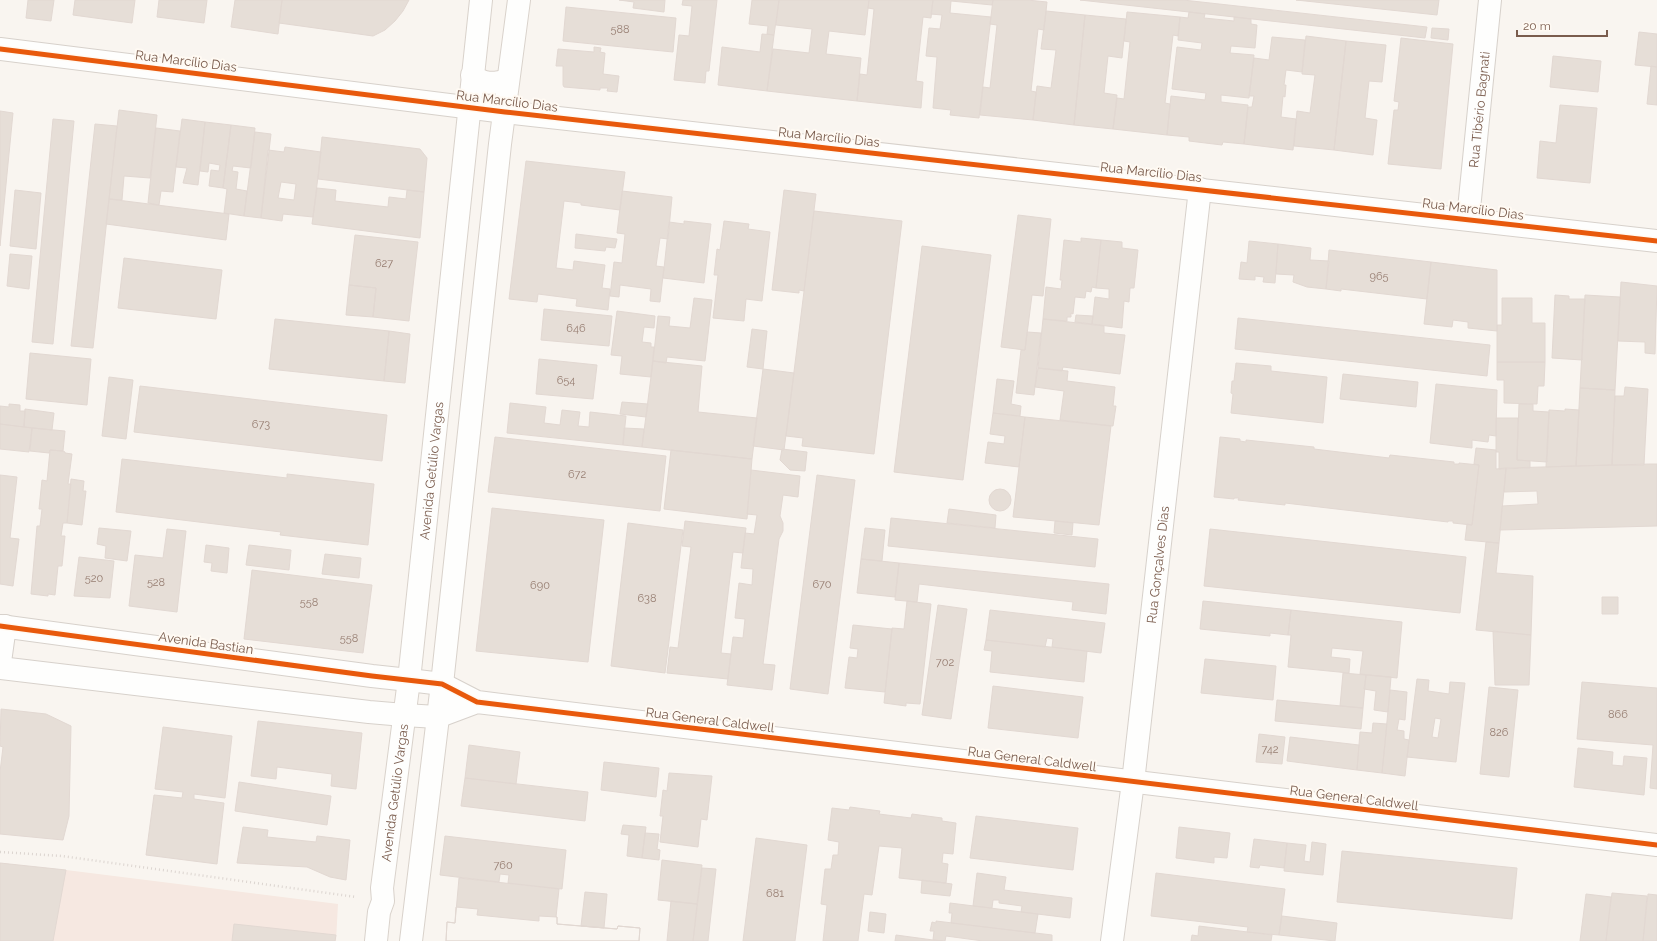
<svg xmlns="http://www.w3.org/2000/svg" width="1657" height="941" font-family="Raleway,sans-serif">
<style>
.commercial{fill:#f6e8e1}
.building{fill:#e6ded7;stroke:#e2d8d2;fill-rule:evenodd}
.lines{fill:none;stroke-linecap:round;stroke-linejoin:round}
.minor-casing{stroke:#d7d1cb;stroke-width:24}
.tertiary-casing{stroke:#d7d1cb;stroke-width:24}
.secondary-casing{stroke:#d9d2cb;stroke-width:24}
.path{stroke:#dcd5d0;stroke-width:2.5;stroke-dasharray:1 3;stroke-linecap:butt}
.minor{stroke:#fefefd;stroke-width:22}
.tertiary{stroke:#fefefd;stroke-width:22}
.secondary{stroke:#fefefd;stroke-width:22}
.cycleway-casing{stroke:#fffaf3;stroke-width:8}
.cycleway{stroke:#e8590c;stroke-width:5}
.labels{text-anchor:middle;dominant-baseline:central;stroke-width:4;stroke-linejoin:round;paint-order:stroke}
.number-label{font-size:11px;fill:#977e72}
.street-label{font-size:13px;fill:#7a5c4d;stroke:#fffaf3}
</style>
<rect width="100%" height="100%" fill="#f9f5f0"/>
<path class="commercial" d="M0,863L66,870L338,904L336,941H0Z"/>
<path class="building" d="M28,0H54L51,21L26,18Z
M75,0H135L132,23L73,15Z
M159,0H207L204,23L157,17Z
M235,0H282L278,34L231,27Z
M282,0H409L403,11L395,21L385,30L373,36L279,23Z
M619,0H665L664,12L633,8L634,2Z
M683,0H717L709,71H706L705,83L674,80L679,35L689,36L692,6L682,5Z
M752,0H779L774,35L767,34L768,26L749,24Z
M779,0H869L865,35L829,31L826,54L861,58L857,101L767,91L773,49L809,53L812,29L776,25Z
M869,0H933L931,18L923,17L916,81L923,82L921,108L857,101L860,74L867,75L874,9L868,8Z
M933,0H993L992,5L951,1L950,13L991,17L979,118L950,115L951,110L933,108L937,57L926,56L929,28L940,29L942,15L931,14Z
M993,0H1027L1047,2L1044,30L1038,29L1031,91L1036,92L1033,120L980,115L983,87L990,88L997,25L990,24Z
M1080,0H1183L1427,27L1425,38Z
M1296,0H1439L1437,15Z
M566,7L676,18L673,52L563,41Z
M1046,11L1085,15L1074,125L1033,120L1037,86L1051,88L1056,50L1041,49Z
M1127,12L1180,17L1178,36L1173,35L1165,103L1170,104L1167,135L1113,129L1117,98L1124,99L1130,42L1124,41Z
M1189,12L1205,14L1204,18L1234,21V17L1251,19V24L1257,25L1255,48L1231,46L1230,53L1254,55L1249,98L1221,95V102L1248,105L1244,144L1223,142L1222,145L1189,141V137L1167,135L1171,96L1205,100L1206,93L1172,89L1177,47L1201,50L1202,43L1178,40L1180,17L1188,18Z
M1085,15L1126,19L1122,58L1108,56L1104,93L1117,95L1113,129L1074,125Z
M1432,28L1449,29L1448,40L1431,38Z
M1639,32L1657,34V67L1635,65Z
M762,34L774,35L767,91L718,85L722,47L760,52Z
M1306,36L1346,41L1334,150L1294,146L1297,111L1310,113L1315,75L1302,74Z
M1272,37L1305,40L1302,72L1286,70L1284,85H1286L1285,97L1283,96L1281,117L1296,119L1293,150L1244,144L1248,107H1252L1254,96H1249L1254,58L1269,60Z
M1401,38L1453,44L1441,169L1388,164L1394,110H1398L1399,102L1394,101Z
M1346,41L1386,45L1382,82L1369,81L1365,118L1377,120L1373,155L1334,150Z
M594,47L601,48L600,52L605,53L603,74L619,76L617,92L607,91L608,88H600V90L564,87L563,85V66H556L558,49L594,52Z
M1553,56L1601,61L1598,92L1550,87Z
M1651,66L1657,67V105L1647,104Z
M1560,105L1597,108L1590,183L1537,178L1540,141L1556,143Z
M119,110L157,115L150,178L124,176L122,200L109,199Z
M0,111L13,113L0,246Z
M53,119L74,121L53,344L32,342Z
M182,119L205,122L198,185L183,183L187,168L176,167Z
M205,122L231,125L223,188L209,186L211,170L219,171L220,165L209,163L208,172L200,171Z
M95,124L117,126L93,348L71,346Z
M231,125L255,128L251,168L233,166L232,171L238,172L236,189L247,191L244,216L224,213L227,189L223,188Z
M156,128L180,131L173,192L161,191L159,205L148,203Z
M255,132L271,134L261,218L244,216Z
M322,137L420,149L427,158L424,192L318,179Z
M285,147L321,152L313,217L283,214L282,221L261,218L268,150L284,152ZM281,182L296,184L294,200L278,198Z
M526,161L625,172L620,210L581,205V203L564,201L556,268L573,270L574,261L605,265L602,288L610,289L608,310L576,306L577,299L538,294L537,302L509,299Z
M317,188L336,190L335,201L388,207L389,197L406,199L407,190L424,192L420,238L312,224Z
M15,190L41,193L36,249L10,246Z
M784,190L816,194L804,291L799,290V293L772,290Z
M622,191L672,197L668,239L660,238L656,266L664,267L660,302L650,301L651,289L620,285L619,297L610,296L614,262L622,263L625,234L617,233Z
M109,199L229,214L226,240L106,224Z
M814,211L902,221L874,454L802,446L803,438L786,436Z
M1018,215L1051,219L1043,296L1032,295L1025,350L1001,347Z
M684,221L711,224L704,283L663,278L669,222L684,224Z
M724,221L749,224L748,229L770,232L762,301L746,299L744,321L713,318L718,275H714L717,249L720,250Z
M576,234L617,239L615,248L606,247L605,251L575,248Z
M355,235L418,242L409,321L373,317L376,288L349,285Z
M1081,238L1101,240L1096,288L1092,287L1091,292L1086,291L1085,298L1075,297L1073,314L1071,313V317H1067V321L1043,319L1046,287L1061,289L1062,280H1060L1064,240L1081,242Z
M1101,240L1122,242V248L1138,250L1134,288H1130L1129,302L1124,301L1122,328L1092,324L1095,297L1109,299V289L1096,288Z
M1249,241L1278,244L1275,283L1263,282L1264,277L1255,276V280L1239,279L1241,262L1247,263Z
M1278,244L1311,248L1310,260L1329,261L1326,289L1307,287L1293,282L1294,275L1276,274Z
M922,246L991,255L963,480L894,472Z
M1329,250L1431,262L1427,299L1341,289V291L1326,289Z
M10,254L32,256L29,289L7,286Z
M124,258L222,270L216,319L118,308Z
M1431,262L1497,270V331L1468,328V322L1453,320L1452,327L1424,324Z
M1621,282L1657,286L1655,354L1645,353V342L1618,341Z
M349,285L376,288L373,317L346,315Z
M1555,295L1569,296V299H1585L1582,360L1552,358Z
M1585,295L1620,297L1615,390L1580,388Z
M694,298L712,300L705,361L667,357L666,363L653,361L658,316L670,317L669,326L690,328Z
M1502,298H1532V323H1545V362H1497V325H1502Z
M544,309L612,316L609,346L541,340Z
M617,311L655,316L654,328L644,327L642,342L651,343V347H654L651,377L620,374L622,356L611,355Z
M1076,315L1093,316L1092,324L1075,322Z
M1238,318L1490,345L1487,376L1235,349Z
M275,319L389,331L384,381L269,369Z
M1043,319L1104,326V333L1125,335L1120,374L1063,367L1062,371L1038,368Z
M752,329L767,331L763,369L747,367Z
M389,331L410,334L405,383L384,381Z
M1027,332L1041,333L1034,395L1016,393L1021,350H1025Z
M30,353L91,359L87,405L26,399Z
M539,359L597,365L593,399L536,394Z
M653,361L702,366L698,412L757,418L752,459L642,447Z
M1497,362H1545L1544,386H1538L1537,404L1504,403V380H1497Z
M1236,363L1271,366V371L1327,377L1323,423L1231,413L1233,394L1231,393L1232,381H1234Z
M1038,368L1068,371L1067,381L1115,387L1113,406H1116L1113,426L1060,420L1064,391L1035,387Z
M763,369L794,373L784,450L753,446Z
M1343,374L1418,382L1416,407L1340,399Z
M109,377L133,380L126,439L102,436Z
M997,379L1014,381L1011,404L1021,406L1020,416L993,413Z
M1436,384L1497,390L1496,436L1489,435L1488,442L1472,440V448L1430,443Z
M140,386L387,415L382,461L134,432Z
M1625,387L1648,389L1644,465H1612L1615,396H1624Z
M1580,388L1615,390L1612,465L1576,466Z
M622,402L648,404L646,417L620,414Z
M510,403L546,407L544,423L560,425L562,410L580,412L578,426L589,427L590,412L626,416L623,445L507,433Z
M9,404L20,405V411H25L24,427L0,424V406L9,407Z
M1519,404H1533V411L1549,412L1547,462L1517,460Z
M25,409L54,413L52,430L24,427Z
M1565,409L1579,410L1576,466L1546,467L1549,410L1565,411Z
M993,413L1025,417L1019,467L985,463L988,442L1004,444L1005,436L990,434Z
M1025,417L1111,426L1099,525L1013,517Z
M1496,418H1518L1517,460L1530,461V468L1499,469V452H1496Z
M0,424L32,428L29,452L0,449Z
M32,428L65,431L63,451L50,450L49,453L30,451Z
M624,428L644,429L642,447L623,445Z
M495,437L666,456L660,511L488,492Z
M1220,437L1240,439V441L1246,442V440L1314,447V449L1389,458L1390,455L1454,462V464H1459V463L1479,465L1472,525L1453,523V521H1448V522L1285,503V505L1238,500L1239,498H1234V499L1214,497Z
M1476,448L1496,450V469L1506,468L1499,543L1465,540L1467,524L1472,525L1479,465L1474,464Z
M782,449L807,452L805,471L790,470L780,460Z
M50,450L63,451L65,452V453L72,454L68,484H71L67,523H63L61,536H65L62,566H58L55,595L48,594V596L31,594L37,526H40L42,509H39L42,480L47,481Z
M671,450L752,459L747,519L664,509Z
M122,459L287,478V474L374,484L368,545L280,535L281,532L116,512Z
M1650,464H1657V526L1500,530L1502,506L1538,504L1537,491L1504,492L1506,468Z
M751,470L800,476L798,497L783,495L780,516L783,523V531L779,539L763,664L775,665L772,690L727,685L733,637L743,638L745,619L735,618L739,583L752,585L753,569L741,568L745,533L754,534L757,515L747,514Z
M0,475L17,477L10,538L19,539L13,586L0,584Z
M817,475L855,480L828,694L790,689Z
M71,479L84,481L83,491H86L82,525L67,523Z
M989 500a11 11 0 1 1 22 0a11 11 0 1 1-22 0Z
M492,508L604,520L588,662L476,651Z
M949,509L996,515L995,528L947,523Z
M891,518L1098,539L1095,567L888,546Z
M685,521L746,528L743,553L733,552L721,653L731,654L728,679L667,673L670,647L678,648L691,547L682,546Z
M1055,521L1073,523L1072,535L1054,533Z
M628,523L683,530L665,673L611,666Z
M99,528L131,531L127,561L105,558L106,546L97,544Z
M865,528L885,530L882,561L861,559Z
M167,529L186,531L177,612L129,606L135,555L163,558Z
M1210,529L1466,557L1460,613L1204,586Z
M1486,542L1499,543L1496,573L1533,576L1531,635L1476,630Z
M206,545L229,548L227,573L211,571L212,563L204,562Z
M249,545L291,550L289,570L246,565Z
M325,554L361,558L359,578L322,574Z
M79,557L114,561L110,598L74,596Z
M861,559L899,563L895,597L857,593Z
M899,563L1109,584L1106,614L1072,610L1073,602L919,584L917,602L895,600Z
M252,570L372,585L363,653L244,639Z
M1602,597H1618V614H1602Z
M907,601L931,604L920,704L906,703V706L884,703L892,628L904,629Z
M1203,601L1291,610L1288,635L1270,633V636L1200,629Z
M938,605L967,609L951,719L922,715Z
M990,610L1105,623L1101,653L1052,647L1053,639L1047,638L1045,647L986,640Z
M1291,610L1402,622L1397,678L1360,674L1363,651L1332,648L1331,657L1350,659L1349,673L1288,667L1291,635H1288Z
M853,625L892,629L885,692L845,688L849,657L857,658L858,649L850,648Z
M1493,631L1531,635L1529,685H1495Z
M986,640L1087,651L1084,682L990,672L992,651L984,650Z
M1205,659L1276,666L1273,700L1201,693Z
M1343,673L1366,675L1363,708L1340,706Z
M1366,675L1391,677L1388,712L1374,710L1376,691L1364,689Z
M1417,679L1429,680L1428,691L1449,694L1450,682L1465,683L1456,762L1407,757ZM1435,718L1441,719L1438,738L1432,737Z
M1582,682L1657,688V789L1650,788L1653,745L1577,739Z
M993,686L1083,697L1078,738L988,728Z
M1489,687L1518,690L1509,777L1480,774Z
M1390,690L1407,692L1405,720L1399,719L1397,730L1404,731V739L1409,740L1405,776L1382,773Z
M1277,700L1363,708L1361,729L1275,721Z
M1,709L46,714L71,726L69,816L63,840L0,834V772L3,747L0,746Z
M258,721L362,733L356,789L331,786L332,774L277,767L276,779L251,776Z
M1373,723L1387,724L1382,773L1357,770L1360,732L1372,733Z
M163,727L232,736L225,798L194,794V799L224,803L217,864L146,855L154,795L182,798L183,792L155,789Z
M1259,734L1285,737L1282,764L1256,762Z
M1290,737L1359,745L1357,770L1287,761Z
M469,745L520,752L516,784L465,778Z
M1578,748L1613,752L1612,765L1623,766L1624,756L1647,758L1644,795L1574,787Z
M604,762L659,768L656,797L601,790Z
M669,773L712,776L707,820L701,819L698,847L660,842L663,816H660L663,790L667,791Z
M465,778L588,792L585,821L461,806Z
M239,782L331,796L327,825L235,811Z
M850,807L880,811L879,814L911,818L912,814L942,818V821L956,823L953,854L943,853L942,863L948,864L946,883L899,878L902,848L879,846L872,895L864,894L858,941H823L827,905L821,904L825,869H831L833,855H838L839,842L828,840L832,808L849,810Z
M976,816L1078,828L1073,870L970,858Z
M623,825L646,827L642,858L627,856L629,835L621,834Z
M243,827L268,830L267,837L316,842L317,836L350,840L346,880L330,877L307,867L237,863Z
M1179,827L1230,833L1227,858L1214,857V863L1176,858Z
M645,833L659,834L657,849L660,850L659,860L642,858Z
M445,836L566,850L562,889L508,883L509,875L500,874L499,882L440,875Z
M756,838L807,845L795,941H743Z
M1254,839L1287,843L1284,868L1260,865L1259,868L1250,867Z
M1312,842L1326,844L1323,875L1284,871L1287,843L1306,845L1304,861L1310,862Z
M1342,851L1517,868L1512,919L1337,902Z
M662,860L702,865L697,904L658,900Z
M0,863L66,870L53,941H0Z
M702,868L716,869L708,941H693Z
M977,873L1006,877L1004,890L1072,898L1070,918L1021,912L1022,906L999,903V900H993L992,908L973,906Z
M1156,873L1285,889L1279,935L1247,932L1248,927L1151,916Z
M459,878L559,889L556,917H557V924L617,929L618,926L640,928L639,941H446L447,922L455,923Z
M922,880L952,884L950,896L921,893Z
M585,892L607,894L604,928L581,926Z
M1612,893L1647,896L1643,941H1606Z
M1586,894L1611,897L1606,941H1580Z
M1648,894L1657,895V941H1643Z
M671,901L697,904L693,941H667Z
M950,903L1038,914L1035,933L951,923L952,913H949Z
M456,907L478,909L477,915L539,921V916L557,917V924L617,929L618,926L640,928L639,941H446L447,922L455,923Z
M870,912L886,914L884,933L868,931Z
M1282,916L1337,923L1335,941L1279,935Z
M936,921L1052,935V941H983L946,936L945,941L933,940L934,931H930L932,922L936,923Z
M234,924L336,935L335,941H232Z
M1199,926L1272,935L1271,941H1191L1192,935L1198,936Z
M896,935L933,940L943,941H895Z"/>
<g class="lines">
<defs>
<g id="minor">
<path d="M505,112L1657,241"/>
<path id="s1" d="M1468,219L1490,0"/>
<path d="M0,626L372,676L409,680"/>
<path d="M0,662L5,626"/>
<path d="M0,668L369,712L404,715"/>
<path id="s2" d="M1112,941L1133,782L1200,189"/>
</g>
<path id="tertiary" d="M0,49L505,112
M409,680L442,684L477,702L1657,845
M404,715L437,717L477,702"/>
<g id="secondary">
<path d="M472,75C483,85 494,84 508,80"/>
<path id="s3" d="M376,941L379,912L383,901L382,888L409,680L481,0"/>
<path d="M411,941L442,684L500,144L519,0"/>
</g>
</defs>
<use href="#minor" class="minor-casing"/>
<use href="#tertiary" class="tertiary-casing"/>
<use href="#secondary" class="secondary-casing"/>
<path class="path" d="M0,852L62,856L356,897"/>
<use href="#minor" class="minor"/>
<use href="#tertiary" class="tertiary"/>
<use href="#secondary" class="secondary"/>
<defs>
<path id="cycleway" d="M0,49L505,112L1657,241
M0,626L372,676L442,684L477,702L1657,845"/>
</defs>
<use href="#cycleway" class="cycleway-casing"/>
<use href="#cycleway" class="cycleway"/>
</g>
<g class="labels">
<g class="number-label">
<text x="620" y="29">588</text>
<text x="384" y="263">627</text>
<text x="1379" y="276">965</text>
<text x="576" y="328">646</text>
<text x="566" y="380">654</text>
<text x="261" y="424">673</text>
<text x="577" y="474">672</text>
<text x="94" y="578">520</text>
<text x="156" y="582">528</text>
<text x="822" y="584">670</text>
<text x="540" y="585">690</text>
<text x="647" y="598">638</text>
<text x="309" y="602">558</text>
<text x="349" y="638">558</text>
<text x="945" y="662">702</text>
<text x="1618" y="714">866</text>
<text x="1499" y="732">826</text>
<text x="1270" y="749">742</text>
<text x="503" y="865">760</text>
<text x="775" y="893">681</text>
</g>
<g class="street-label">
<text transform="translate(186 61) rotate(7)">Rua Marcílio Dias</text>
<text transform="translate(507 101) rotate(7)">Rua Marcílio Dias</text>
<text stroke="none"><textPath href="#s1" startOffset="110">Rua Tibério Bagnati</textPath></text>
<text transform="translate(829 137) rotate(6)">Rua Marcílio Dias</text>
<text transform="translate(1151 172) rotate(6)">Rua Marcílio Dias</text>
<text transform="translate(1473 209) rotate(7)">Rua Marcílio Dias</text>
<text stroke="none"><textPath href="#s3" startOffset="474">Avenida Getúlio Vargas</textPath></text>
<text stroke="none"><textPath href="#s2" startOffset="379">Rua Gonçalves Dias</textPath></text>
<text transform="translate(206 643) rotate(8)">Avenida Bastian</text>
<text transform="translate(710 720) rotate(7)">Rua General Caldwell</text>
<text transform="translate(1032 759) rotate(7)">Rua General Caldwell</text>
<text stroke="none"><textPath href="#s3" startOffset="150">Avenida Getúlio Vargas</textPath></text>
<text transform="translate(1354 798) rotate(7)">Rua General Caldwell</text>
</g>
</g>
<path d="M1517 30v6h90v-6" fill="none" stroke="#7a5c4d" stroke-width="2"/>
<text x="1523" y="30" font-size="12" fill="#7a5c4d" stroke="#fffaf3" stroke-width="3" paint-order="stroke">20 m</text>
</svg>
